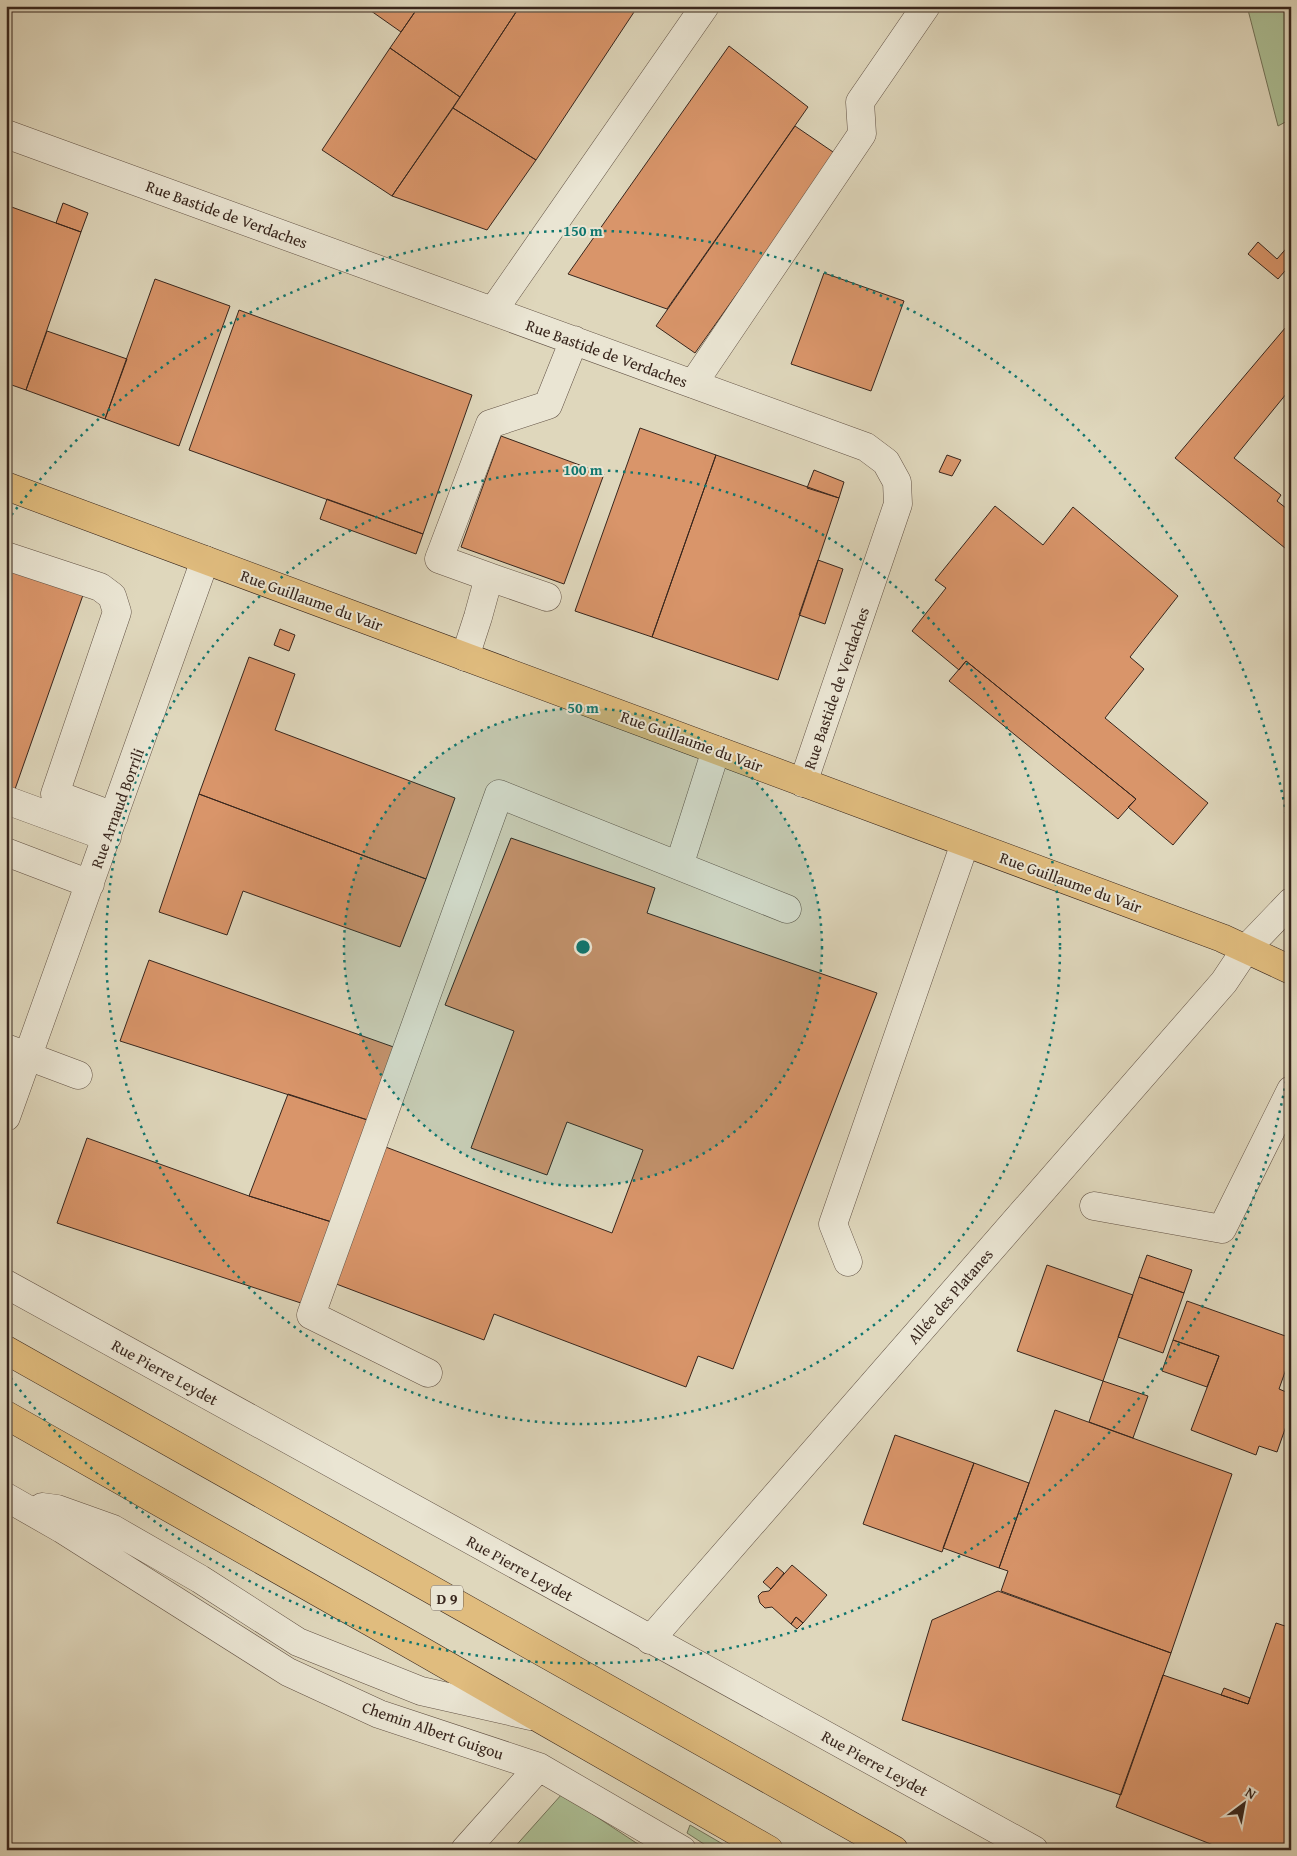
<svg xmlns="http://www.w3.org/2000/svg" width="1297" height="1856" font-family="'Gentium Book Plus',serif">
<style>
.green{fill:#acbf95;stroke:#727259}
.building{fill:#d9956a;stroke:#38261d}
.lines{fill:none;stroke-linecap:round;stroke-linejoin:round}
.minor-casing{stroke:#625245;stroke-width:29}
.major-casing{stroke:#38261d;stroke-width:29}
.highway-casing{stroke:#38261d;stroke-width:29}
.minor{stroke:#eae5d3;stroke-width:28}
.major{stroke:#e0bc7e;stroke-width:28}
.highway{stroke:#e0bc7e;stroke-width:28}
.ring{fill:none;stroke:#0f766e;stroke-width:2.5;stroke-dasharray:2.5 5}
.labels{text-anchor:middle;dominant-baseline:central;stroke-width:4;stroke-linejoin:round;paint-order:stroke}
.shield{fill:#eae5d3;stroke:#6d5f54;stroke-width:1}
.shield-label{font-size:15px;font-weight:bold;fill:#38261d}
.street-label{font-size:16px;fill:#38261d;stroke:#eae5d3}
.centre{fill:#0f766e;stroke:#eae5d3;stroke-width:2.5}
.ring-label{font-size:15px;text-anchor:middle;font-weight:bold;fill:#0f766e;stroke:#eae5d3;stroke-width:4;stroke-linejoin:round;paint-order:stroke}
</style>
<rect width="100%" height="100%" fill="#dfd7bc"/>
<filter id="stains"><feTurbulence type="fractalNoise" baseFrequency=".004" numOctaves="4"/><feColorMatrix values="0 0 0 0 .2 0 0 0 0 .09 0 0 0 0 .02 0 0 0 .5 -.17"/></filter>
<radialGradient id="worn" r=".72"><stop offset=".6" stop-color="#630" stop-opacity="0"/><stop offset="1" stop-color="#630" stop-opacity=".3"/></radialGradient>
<path class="green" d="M1247,6H1291V119L1278,126Z
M562,1794L647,1850H512Z
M690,1825L733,1850H713L687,1833Z"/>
<path class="building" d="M124,6H203V8Z
M364,6H419L401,32Z
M419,6H520L460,97L390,48Z
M520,6H638L536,160L453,108Z
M729,46L808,107L667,309L568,274Z
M390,48L460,97L392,196L322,150Z
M453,108L536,160L487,230L392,196Z
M795,126L836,154L695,353L656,326Z
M63,203L88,213L81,232L56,223Z
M6,205L81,232L26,390L6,383Z
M1258,242L1277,259L1291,243V264L1278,279L1248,254Z
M824,273L904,301L871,391L791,364Z
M155,279L230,306L179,446L105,419Z
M239,310L472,395L423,534L189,450Z
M1291,321V388L1234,458L1281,495L1277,501L1291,512V553L1175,458Z
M47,331L127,359L105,419L26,390Z
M640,428L716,455L652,637L575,611Z
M501,436L604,474L564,584L461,547Z
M716,455L839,498L778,680L652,637Z
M947,455L961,460L952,476L939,472Z
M814,470L844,482L839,498L807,488Z
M327,499L423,534L416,554L320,519Z
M995,506L1043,545L1073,507L1178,596L1130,657L1144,669L1105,718L1208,803L1173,845L1128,807L1136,799L966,661L959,670L912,631L946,588L935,580Z
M818,560L843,569L825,624L799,615Z
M6,569L83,595L14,792L6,790Z
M280,629L295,635L289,651L274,645Z
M249,657L295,674L275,730L455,798L426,879L199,794Z
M966,661L1136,799L1118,819L949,681Z
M199,794L426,879L400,947L243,891L227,935L159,912Z
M511,838L655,888L647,913L877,993L733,1369L698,1356L686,1387L494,1314L484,1340L331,1282L383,1146L612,1233L643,1150L567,1122L547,1175L471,1148L514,1031L445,1005Z
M149,960L402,1050L380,1124L120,1041Z
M288,1094L380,1124L338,1224L249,1196Z
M87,1138L249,1196L338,1224L307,1305L57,1223Z
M1147,1255L1192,1270L1184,1293L1139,1277Z
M1047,1265L1133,1295L1103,1381L1017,1351Z
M1139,1277L1184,1293L1163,1353L1118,1337Z
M1187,1301L1291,1338V1355L1279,1389L1291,1394V1412L1277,1452L1259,1446L1256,1455L1191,1430L1219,1356L1173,1340Z
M1173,1340L1219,1356L1207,1387L1162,1371Z
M1103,1381L1148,1396L1133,1438L1089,1422Z
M1055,1410L1232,1474L1171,1653L1001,1591L1008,1571L999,1568Z
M895,1435L974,1463L942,1552L863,1524Z
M974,1463L1029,1483L999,1568L943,1548Z
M792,1565L827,1595L803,1623L796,1617L791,1624L772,1607L765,1608L760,1603L758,1596L762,1592L769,1591Z
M777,1567L784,1573L771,1589L763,1582Z
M998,1591L1171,1653L1121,1795L902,1720L932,1620Z
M796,1617L803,1623L797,1629L791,1624Z
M1276,1623L1291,1628V1837L1289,1842L1271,1850H1226L1116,1807L1163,1675L1248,1704Z
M1224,1688L1250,1698L1248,1704L1221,1695Z"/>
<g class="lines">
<defs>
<path id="minor" d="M6,134L866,447L886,462L897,482L898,504L803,783
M493,311L705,6
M693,384L862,134L860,102L926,6
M6,556L100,587L112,596L117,612L55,794L114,816
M489,577L547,597
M465,657L478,617L489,577L439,559L490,424L548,405L574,340
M6,800L107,837
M6,852L90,884
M679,866L716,750
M6,1048L78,1075
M6,1117L205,560
M1094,1206L1222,1229L1291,1090
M848,1262L833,1224L965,843
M6,1284L1034,1850
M428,1373L311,1315L499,794L787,909
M6,1497L62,1529L288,1672L379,1714L539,1767L682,1850
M42,1507L57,1509L113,1529L200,1579L298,1642L421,1691L531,1716
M650,1640L1224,982L1246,949L1291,902
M465,1850L539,1767"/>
<path id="major" d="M6,486L1222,938L1291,970"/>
<path id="highway" d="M6,1350L894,1850
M6,1415C260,1560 516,1703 769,1850"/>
</defs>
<use href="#minor" class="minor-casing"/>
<use href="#major" class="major-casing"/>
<use href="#highway" class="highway-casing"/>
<use href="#minor" class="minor"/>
<use href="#major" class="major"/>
<use href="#highway" class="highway"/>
</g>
<circle cx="583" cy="947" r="239" fill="#0f766e" fill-opacity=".12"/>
<g class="ring">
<circle cx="583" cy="947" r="239"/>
<circle cx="583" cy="947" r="477"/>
<path d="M1290 1059A716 716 0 0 1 7 1373M7 521A716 716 0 0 1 1290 835"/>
</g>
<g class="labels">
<rect class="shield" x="431" y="1585.5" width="32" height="25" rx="4"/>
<g class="shield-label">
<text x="447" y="1598">D 9</text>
</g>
<g class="street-label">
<text transform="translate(227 214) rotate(20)">Rue Bastide de Verdaches</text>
<text transform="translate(607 353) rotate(20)">Rue Bastide de Verdaches</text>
<text transform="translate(312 600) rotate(20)">Rue Guillaume du Vair</text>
<text transform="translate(836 688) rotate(-71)">Rue Bastide de Verdaches</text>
<text transform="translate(692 741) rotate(20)">Rue Guillaume du Vair</text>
<text transform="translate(117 808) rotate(-70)">Rue Arnaud Borrili</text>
<text transform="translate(1071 882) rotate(20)">Rue Guillaume du Vair</text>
<text transform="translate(950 1296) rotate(-49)">Allée des Platanes</text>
<text transform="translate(165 1372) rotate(29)">Rue Pierre Leydet</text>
<text transform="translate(520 1568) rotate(29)">Rue Pierre Leydet</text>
<text transform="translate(433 1730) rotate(19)">Chemin Albert Guigou</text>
<text transform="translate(875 1763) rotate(29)">Rue Pierre Leydet</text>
</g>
</g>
<circle cx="583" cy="947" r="8" class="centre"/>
<g class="ring-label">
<text x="583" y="236">150 m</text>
<text x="583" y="475">100 m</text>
<text x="583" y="713">50 m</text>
</g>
<rect width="1297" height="1856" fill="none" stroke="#dfd7bc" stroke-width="25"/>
<rect x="8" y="8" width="1282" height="1841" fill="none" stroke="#38261d" stroke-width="2.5"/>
<rect x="12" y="12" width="1272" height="1831" fill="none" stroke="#38261d"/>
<g transform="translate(1244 1804) rotate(32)" stroke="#eae5d3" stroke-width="4" paint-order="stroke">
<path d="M0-4L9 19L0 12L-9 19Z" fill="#38261d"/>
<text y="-8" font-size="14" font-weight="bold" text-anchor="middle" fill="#38261d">N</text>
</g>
<rect width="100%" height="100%" filter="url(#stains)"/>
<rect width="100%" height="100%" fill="url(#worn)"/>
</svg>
